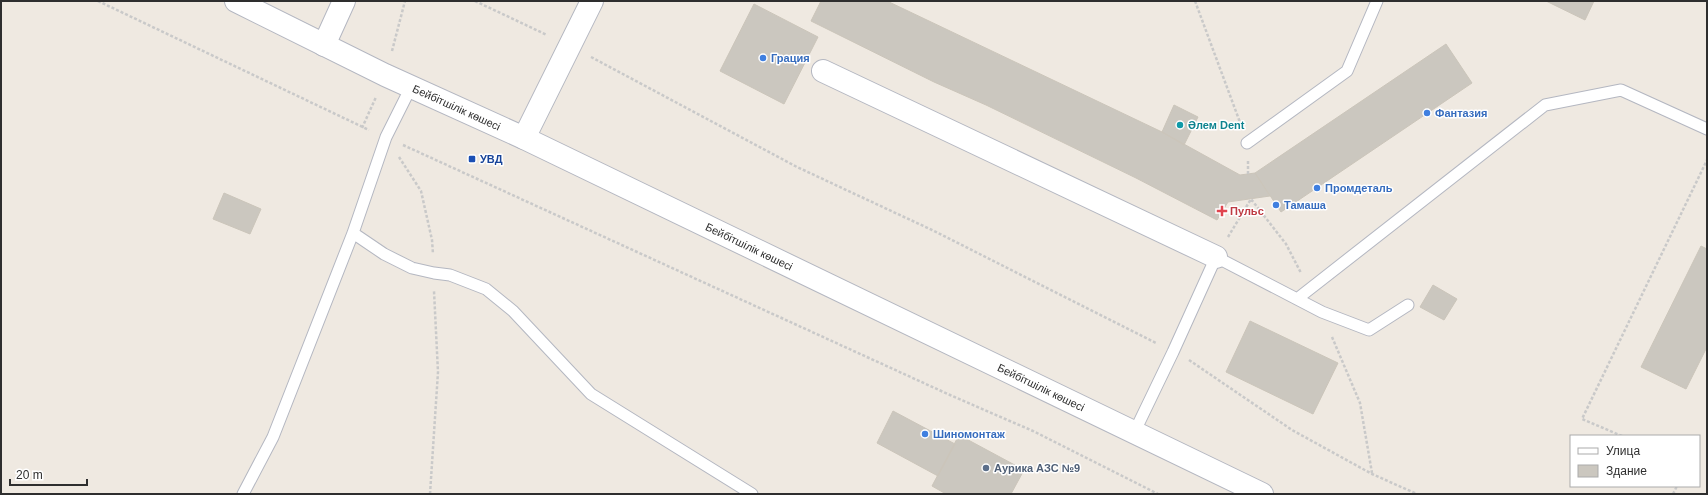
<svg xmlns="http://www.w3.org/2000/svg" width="1708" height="495" font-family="Arial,sans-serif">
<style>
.building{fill:#cbc7bf;stroke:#cbc5ba}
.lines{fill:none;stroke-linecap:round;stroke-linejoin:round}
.service-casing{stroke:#b4b7c1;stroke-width:13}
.minor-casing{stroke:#b4b7c1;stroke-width:24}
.tertiary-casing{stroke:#b4b7c1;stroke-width:24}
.path{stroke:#c9c9c9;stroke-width:2.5;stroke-dasharray:3 2;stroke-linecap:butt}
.service{stroke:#fff;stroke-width:11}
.minor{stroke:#fff;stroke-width:22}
.tertiary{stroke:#fff;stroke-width:22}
.shop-dot{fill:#3f7fe0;stroke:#fff;stroke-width:1.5}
.culture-dot{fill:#0f9aa8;stroke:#fff;stroke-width:1.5}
.transit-dot{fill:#1a4fb4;stroke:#fff;stroke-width:1.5}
.health-dot{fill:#e0444e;stroke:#fff;stroke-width:1.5}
.service-dot{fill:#5c6f8a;stroke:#fff;stroke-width:1.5}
.labels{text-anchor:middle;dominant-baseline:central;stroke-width:3;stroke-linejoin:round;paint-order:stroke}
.shop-label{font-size:11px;font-weight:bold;fill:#366cbe;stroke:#fff;text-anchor:start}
.street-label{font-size:11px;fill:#2e2e2e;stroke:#fff}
.culture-label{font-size:11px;font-weight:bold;fill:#0d838f;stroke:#fff;text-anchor:start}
.transit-label{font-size:11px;font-weight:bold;fill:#164399;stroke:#fff;text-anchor:start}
.health-label{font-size:11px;font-weight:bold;fill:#be3a42;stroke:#fff;text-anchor:start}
.service-label{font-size:11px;font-weight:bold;fill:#4e5e75;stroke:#fff;text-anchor:start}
</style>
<rect width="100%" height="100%" fill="#efe9e1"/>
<path class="building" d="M821,1H887L1162,132L1240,175L1255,173L1270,196L1228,202L1217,220L1136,178L986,105L934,82L811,21Z
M1546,1H1594L1585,20Z
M754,4L818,37L784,104L720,71Z
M1446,44L1472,83L1281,212L1255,173Z
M1174,105L1198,117L1184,145L1162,132Z
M224,193L261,209L250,234L213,219Z
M1701,246L1707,249V347L1686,389L1641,367Z
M1433,285L1457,299L1444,320L1420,307Z
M1250,321L1338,363L1313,414L1226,372Z
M893,411L955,444L938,476L877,443Z
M959,435L1024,470L1011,494H946L932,486Z"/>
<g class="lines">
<defs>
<path id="service" d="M1247,143L1347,71L1377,1
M353,233L384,254L412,268L434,273L450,275L486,289L513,311L591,394L752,494
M1297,299L1545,105L1621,90L1707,129
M1134,433L1173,352L1216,257L1322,312L1369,330L1408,305
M243,494L273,437L353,233L386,137L411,87"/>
<path id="minor" d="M324,45L344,1
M823,71L1216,257
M524,138L592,1"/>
<g id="tertiary">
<path id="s1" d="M236,1L385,75L524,138L1262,494"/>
</g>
</defs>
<use href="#service" class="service-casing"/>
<use href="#minor" class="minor-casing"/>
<use href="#tertiary" class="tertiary-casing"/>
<path class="path" d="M98,1L369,130
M475,1L547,35
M1195,1L1241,125
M392,51L405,1
M591,57L797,167L932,230L1156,343
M362,128L376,97
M403,145L950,395L1033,431L1158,494
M399,157L421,191L432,240L433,254
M1248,161V174
M1228,237L1251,199L1286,244L1301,273
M1332,337L1360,403L1372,473
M1189,360L1292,430L1372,474L1417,494
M1622,436L1582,419L1707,160
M430,494L438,372L434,291
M1673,494L1677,486"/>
<use href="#service" class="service"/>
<use href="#minor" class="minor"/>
<use href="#tertiary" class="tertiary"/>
</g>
<g class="shop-dot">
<circle cx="763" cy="58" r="4"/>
<circle cx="1427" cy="113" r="4"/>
<circle cx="1317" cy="188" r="4"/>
<circle cx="1276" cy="205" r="4"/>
<circle cx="925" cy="434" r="4"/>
</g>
<circle class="culture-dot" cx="1180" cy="125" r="4"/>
<rect class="transit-dot" x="468" y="155" width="8" height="8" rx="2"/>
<path class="health-dot" d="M1220 205h4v4h4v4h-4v4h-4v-4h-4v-4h4z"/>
<circle class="service-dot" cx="986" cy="468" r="4"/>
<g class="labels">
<g class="shop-label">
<text x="771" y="58">Грация</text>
<text x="1435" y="113">Фантазия</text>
<text x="1325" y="188">Промдеталь</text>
<text x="1284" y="205">Тамаша</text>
<text x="933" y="434">Шиномонтаж</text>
</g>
<g class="street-label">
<text stroke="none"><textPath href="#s1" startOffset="245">Бейбітшілік көшесі</textPath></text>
<text stroke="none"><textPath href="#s1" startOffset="569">Бейбітшілік көшесі</textPath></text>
<text stroke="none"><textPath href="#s1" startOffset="893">Бейбітшілік көшесі</textPath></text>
</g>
<g class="culture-label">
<text x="1188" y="125">Әлем Dent</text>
</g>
<g class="transit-label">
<text x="480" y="159">УВД</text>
</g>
<g class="health-label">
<text x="1230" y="211">Пульс</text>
</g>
<g class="service-label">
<text x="994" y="468">Аурика АЗС №9</text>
</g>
</g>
<rect width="1708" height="495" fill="none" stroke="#2e2e2e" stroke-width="4"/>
<rect x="1570" y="435" width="130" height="52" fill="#ffffff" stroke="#ababab"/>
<rect x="1578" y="448" width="20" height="6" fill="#ffffff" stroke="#ababab"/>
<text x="1606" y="455" font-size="12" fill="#2e2e2e">Улица</text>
<rect x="1578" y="465" width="20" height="12" fill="#cbc7bf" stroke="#ababab"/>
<text x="1606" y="475" font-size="12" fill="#2e2e2e">Здание</text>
<path d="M10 479v6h77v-6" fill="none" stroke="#2e2e2e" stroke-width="2"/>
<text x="16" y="479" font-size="12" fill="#2e2e2e" stroke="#ffffff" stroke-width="3" paint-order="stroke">20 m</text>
</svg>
